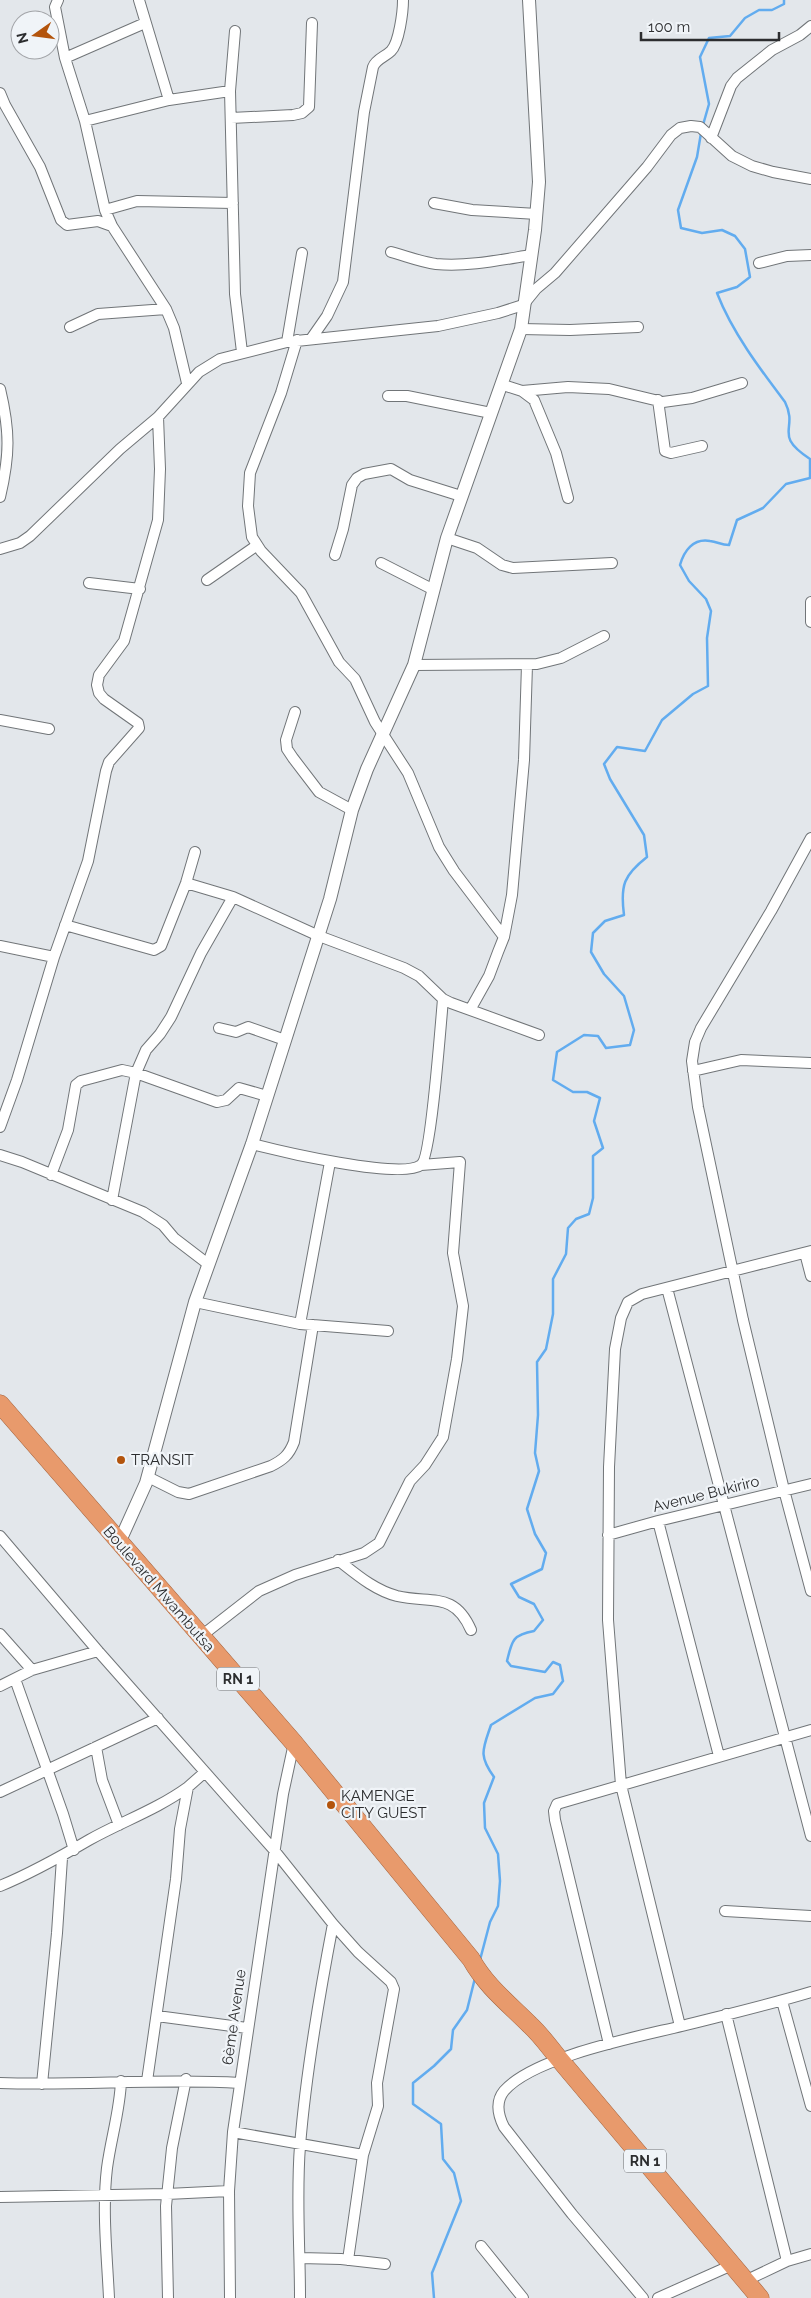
<svg xmlns="http://www.w3.org/2000/svg" width="811" height="2298" font-family="Raleway,sans-serif">
<style>
.lines{fill:none;stroke-linecap:round;stroke-linejoin:round}
.stream{stroke:#62acef;stroke-width:2.5}
.minor-casing{stroke:#717578;stroke-width:12}
.tertiary-casing{stroke:#717578;stroke-width:14}
.trunk-casing{stroke:#a3643f;stroke-width:19}
.minor{stroke:#fff;stroke-width:10}
.tertiary{stroke:#fff;stroke-width:12}
.trunk{stroke:#e89a6c;stroke-width:18}
.poi-dot{fill:#b3540c;stroke:#f0f4f8;stroke-width:2}
.labels{text-anchor:middle;dominant-baseline:central;stroke-width:4.5;stroke-linejoin:round;paint-order:stroke}
.shield{fill:#f0f4f8;stroke:#67696b;stroke-width:1}
.shield-label{font-size:14px;font-weight:bold;fill:#2c2d2f}
.poi-label{font-size:15px;fill:#2c2d2f;stroke:#f0f4f8;text-anchor:start}
.street-label{font-size:15px;fill:#2c2d2f;stroke:#f0f4f8}
</style>
<rect width="100%" height="100%" fill="#e3e7eb"/>
<g class="lines">
<path class="stream" d="M703,125L709,104L700,57L709,38L730,36L745,18L759,10H772L784,4V0
M480,1960L490,1922L498,1906L500,1881L498,1854L485,1828L484,1803L494,1777C478,1755 483,1749 491,1725L535,1698L553,1694L563,1681L560,1665L553,1662L545,1672L511,1666L507,1661C512,1641 512,1635 534,1631L543,1620L534,1604L519,1597L511,1584L542,1569L546,1553L535,1534L527,1509L539,1471L535,1453L538,1415L537,1362L546,1349L553,1314V1279L566,1254L568,1228L576,1219L589,1214L593,1198V1156L603,1148L594,1121L600,1098L587,1092H573L553,1080L557,1052L584,1035L598,1036L606,1048L630,1045L634,1030L624,996L604,974L591,952L593,933L605,921L624,915C620,885 624,875 647,857L644,835L610,779L604,764L617,747L645,751L662,720L693,694L708,686L707,638L711,611L706,599L689,581L680,565C684,551 693,538 710,541C718,542 721,545 729,545L737,520L763,508L786,484L810,478V459C772,434 799,430 785,402C760,369 732,332 717,293L737,287L750,277L745,249L735,236L722,230L702,233L681,228L678,210L697,157L701,133
M434,2298L432,2273L461,2201L454,2173L443,2159L441,2124L413,2104V2083L434,2066L451,2049L453,2030L467,2010L475,1978"/>
<defs>
<path id="minor" d="M58,0L55,7L65,58L145,23
M139,0L169,100L230,91L235,294L242,352
M65,58L85,121L105,210L112,226
M230,91L235,31
M0,93L5,105L40,167L61,220L67,225L98,221L112,226L166,309L174,328L187,383
M231,118L293,115L302,113L309,107L312,23
M85,121L169,100
M711,138L731,86L737,78L772,50L800,35L811,26
M434,203L472,210L537,214
M105,210L137,201L233,203
M391,252C406,256 421,262 436,264C467,267 500,260 531,255
M759,263L787,256L811,255
M70,327L98,314L166,309
M521,329L570,330L638,327
M311,339L327,316L343,282L364,112L373,67C376,59 385,57 391,51C399,43 403,12 403,0
M297,340L281,393L250,473L248,506L252,537L261,551L301,593L339,662L355,679L375,722L408,773L439,847L454,871L504,937
M287,342L302,253
M503,385L522,391L534,400L556,453L568,498
M0,389C10,431 10,455 0,497
M522,391L568,387L609,389L663,402L692,398L742,383
M388,396H407L491,413
M658,400L665,451L671,453L702,446
M447,538L477,548L502,565L513,568L612,563
M0,549L20,543L30,536L120,449L158,417L199,372L220,359L287,342L438,326L498,313L523,305L536,289L555,273L647,167L671,135L680,128L691,126L700,127L732,156L752,166L773,172L811,179
M335,555L343,529L352,485L357,478L364,474L391,469L410,480L461,496
M381,563L434,590
M207,580L256,546
M89,583L140,589
M811,602V622
M414,665L537,664L561,658L604,636
M295,712L286,740L287,749L293,758L319,792L352,810
M0,720L49,729
M811,838L771,911L701,1028L695,1042L692,1061L698,1107L743,1320L784,1490L811,1591
M186,883L233,897L319,936L404,968L419,976L443,999L451,1003L539,1035
M65,925L154,950L161,946L186,883L195,852
M0,946L54,957
M470,1010L489,976L498,952L504,937L512,895L524,760L527,665
M219,1028L236,1032L248,1027L285,1040
M693,1071L741,1060L811,1063
M0,1127L17,1080L54,957L88,861L106,771L109,762L139,728L138,723L104,699L99,693L97,685L99,675L124,641L158,520L160,469L158,417
M252,1144C279,1151 401,1180 421,1165C431,1157 441,1021 443,999
M0,1155L22,1162L143,1212L163,1225L174,1238L208,1264
M51,1175L68,1130L76,1085L81,1081L122,1070L136,1073L217,1102L226,1100L239,1088L267,1096
M112,1200L136,1073L146,1050L160,1034L171,1017L201,953L233,897
M805,1253L811,1276
M667,1288L811,1836
M195,1302L300,1324L388,1331
M300,1324L330,1162
M148,1477L178,1492L189,1494L271,1466C283,1460 289,1455 294,1442L313,1325
M658,1521L719,1756
M608,1535L658,1521L811,1484
M0,1536L98,1651L274,1850L333,1924L358,1952L391,1982L394,1989L377,2083L378,2106L363,2155L348,2260
M338,1560C356,1574 374,1590 397,1596C431,1604 454,1591 471,1630
M0,1634L32,1670
M200,1637L259,1591L295,1575L364,1553L379,1543L410,1481L425,1465L443,1437L457,1359L463,1306L453,1253L460,1162L421,1165
M15,1679L63,1814L74,1850
M0,1686L32,1670L98,1651
M96,1747L102,1780L119,1825
M0,1792L158,1718
M0,1886C32,1873 60,1857 89,1840C123,1821 156,1810 188,1787
M725,1911L811,1916
M782,2001L811,2106
M726,2014L787,2261
M157,2016L247,2028
M680,2026L621,1785L608,1620L609,1467L615,1349L621,1318L628,1302L642,1294L811,1251
M609,2044L555,1820L554,1811L557,1804L811,1730
M147,2081L176,1879L180,1829L188,1787L205,1772
M0,2083C81,2086 159,2078 240,2083
M42,2084L57,1933L62,1858
M233,2132L363,2155
M0,2197L167,2194L229,2191
M481,2246L523,2298
M300,2258L341,2259L385,2264
M745,2281L787,2261L811,2254
M109,2298C107,2255 102,2210 107,2168C111,2138 120,2110 121,2081
M168,2298L166,2206L172,2148L186,2079
M230,2298L229,2191L233,2132L283,1794L294,1743
M300,2298C300,2247 296,2196 300,2146C306,2071 319,1997 333,1924
M643,2298L572,2214L504,2127C498,2115 495,2102 504,2091C533,2057 637,2037 682,2026C725,2015 768,2005 811,1992
M658,2298L732,2265"/>
<path id="tertiary" d="M119,1543L146,1483L195,1302L252,1144L330,899L352,810L367,769L414,665L447,538L521,329L535,230L539,182L529,0"/>
<path id="trunk" d="M0,1404L294,1743L471,1959C486,1986 508,2003 530,2025C541,2035 550,2048 560,2060L760,2298"/>
</defs>
<use href="#minor" class="minor-casing"/>
<use href="#tertiary" class="tertiary-casing"/>
<use href="#trunk" class="trunk-casing"/>
<use href="#minor" class="minor"/>
<use href="#tertiary" class="tertiary"/>
<use href="#trunk" class="trunk"/>
</g>
<g class="poi-dot">
<circle cx="121" cy="1460" r="5"/>
<circle cx="331" cy="1805" r="5"/>
</g>
<g class="labels">
<g class="shield">
<rect x="217" y="1667.5" width="42" height="23" rx="4"/>
<rect x="624" y="2149.5" width="42" height="23" rx="4"/>
</g>
<g class="shield-label">
<text x="238" y="1679">RN 1</text>
<text x="645" y="2161">RN 1</text>
</g>
<g class="poi-label">
<text x="131" y="1460">TRANSIT</text>
<text x="341" y="1796">KAMENGE<tspan x="341" dy="17">CITY GUEST</tspan></text>
</g>
<g class="street-label">
<text transform="translate(706 1494) rotate(-14)">Avenue Bukiriro</text>
<text transform="translate(159 1589) rotate(49)">Boulevard Mwambutsa</text>
<text transform="translate(234 2017) rotate(-82)">6ème Avenue</text>
</g>
</g>
<g transform="translate(35 35) rotate(256)"><circle r="24" fill="#f0f4f8" stroke="#a2a4a8"/>
<path d="M0-4L9 19L0 12L-9 19Z" fill="#b3540c"/>
<text y="-8" font-size="14" font-weight="bold" text-anchor="middle" fill="#2c2d2f">N</text>
</g>
<path d="M641 32v8h138v-8" fill="none" stroke="#2c2d2f" stroke-width="2.5"/>
<text x="648" y="32" font-size="15" fill="#2c2d2f" stroke="#f0f4f8" stroke-width="4" paint-order="stroke">100 m</text>
</svg>
